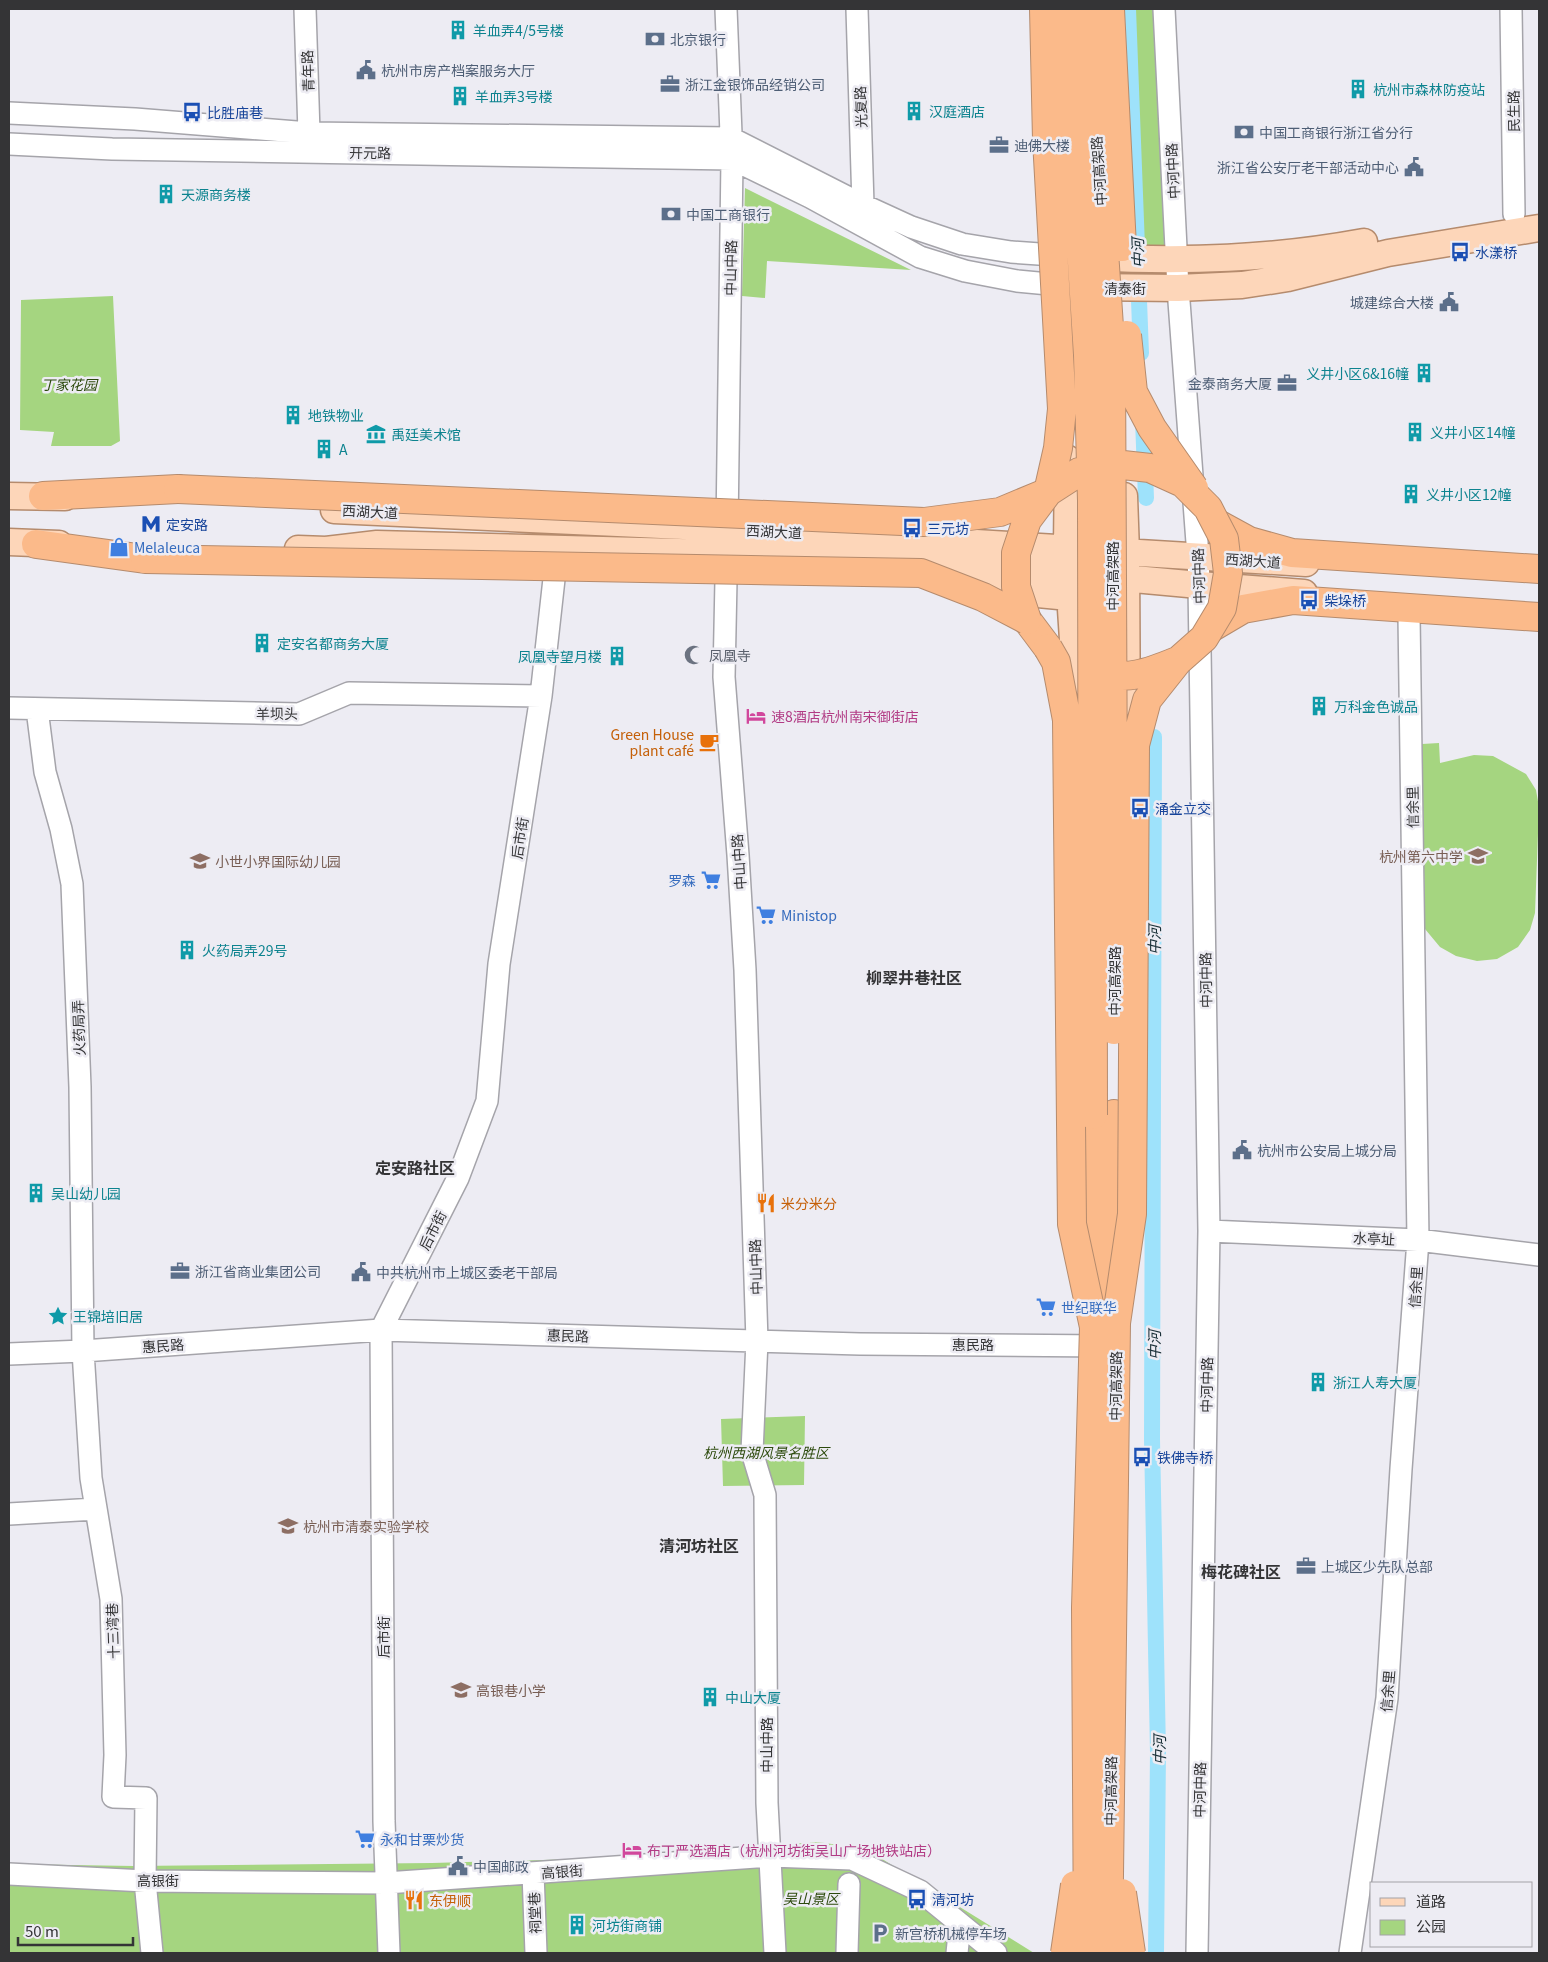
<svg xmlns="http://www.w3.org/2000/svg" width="1548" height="1962" font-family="Georgia,'Noto Sans SC',serif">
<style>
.green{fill:#a5d580}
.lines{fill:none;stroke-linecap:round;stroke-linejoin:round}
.canal{stroke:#9ee2fb;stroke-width:16}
.minor-casing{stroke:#a5a4aa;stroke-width:24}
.major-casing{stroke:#b58b6d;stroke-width:29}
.highway-casing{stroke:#b58b6d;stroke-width:30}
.minor{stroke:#fff;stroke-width:21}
.major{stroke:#fdd6b9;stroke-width:26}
.highway{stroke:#fbba8a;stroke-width:28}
.highway-bridge-casing{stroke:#b58b6d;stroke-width:30;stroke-linecap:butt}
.highway-bridge{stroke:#fbba8a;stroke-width:28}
.labels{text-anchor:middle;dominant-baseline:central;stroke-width:5;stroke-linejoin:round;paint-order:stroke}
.culture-label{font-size:14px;fill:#0d838f;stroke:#edecf3;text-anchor:start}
.service-label{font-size:14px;fill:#4e5e75;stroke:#edecf3;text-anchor:start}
.street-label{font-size:14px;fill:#343436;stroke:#edecf3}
.transit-label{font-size:14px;fill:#164399;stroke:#edecf3;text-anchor:start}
.park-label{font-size:14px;font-style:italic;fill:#2c4a0c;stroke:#edecf3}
.shop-label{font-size:14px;fill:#366cbe;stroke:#edecf3;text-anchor:start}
.worship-label{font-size:14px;fill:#5b616d;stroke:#edecf3;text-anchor:start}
.hotel-label{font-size:14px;fill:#b23c85;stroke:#edecf3;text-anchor:start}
.food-label{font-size:14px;fill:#c56008;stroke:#edecf3;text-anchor:start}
.education-label{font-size:14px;fill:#785e54;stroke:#edecf3;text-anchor:start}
.water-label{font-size:15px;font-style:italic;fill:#1a3038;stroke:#edecf3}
.quarter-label{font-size:16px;font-weight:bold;fill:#343436;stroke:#edecf3}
</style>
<rect width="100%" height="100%" fill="#edecf3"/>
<path class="green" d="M1120,9H1165L1177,260L1122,256Z
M745,188L911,270L767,261L765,298L742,296Z
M113,296L120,441L111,446H51L54,432L20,430L21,300Z
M1439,743L1440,763L1474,755L1493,756L1526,774L1536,790L1539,807L1535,913L1530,930L1518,947L1497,959L1477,961L1456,956L1440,947L1425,929L1422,744Z
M805,1416L804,1485L723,1486L721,1419Z
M818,1842L866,1849L1034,1953H9V1864L134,1866L432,1863L611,1858Z"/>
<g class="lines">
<path class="canal" d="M1128,9L1141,353
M1143,420L1146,498
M1154,737L1152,1439L1158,1752L1156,1953"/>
<defs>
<path id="minor" d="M305,9L309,133
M726,9L732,159L727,528
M857,9L863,205
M1164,9L1178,288L1198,556L1199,585L1209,1231L1197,1953
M1511,9L1514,214
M9,113L135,119L309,133L731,138L863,205L911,227L962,244L1011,252L1068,256
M9,144L112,149L732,159L810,197L920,257L965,271L1017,281L1070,286
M726,580L724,677L738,855L745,970L757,1341L752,1452L765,1495L767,1803L775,1953
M9,708L299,714L349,693L541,696
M37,709L45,772L61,829L72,884L80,1087L83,1351L91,1478L111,1599L115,1755L113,1797L146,1798L145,1881L152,1953
M1209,1231L1418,1240L1539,1255
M9,1354L83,1351L381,1330L860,1344L1107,1346
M9,1514L96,1509
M533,1873L536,1953
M9,1874L145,1881L386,1883L771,1856L852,1859L920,1891L996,1953
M389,1953L384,1821L381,1330L458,1178L487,1101L499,964L541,696L555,570
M847,1953L849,1884
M957,1953L960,1924
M1350,1953L1387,1698L1401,1469L1418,1240L1409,616"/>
<path id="major" d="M1068,252L1069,335
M1092,257C1185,262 1271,259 1364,242
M1086,287L1178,288L1242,285L1288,278L1388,253L1539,228
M1068,459L1067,548L1077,701V735
M9,496L65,497
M1124,496L1126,552L1127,757
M334,510L727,528L1306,563
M9,542L59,544
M298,549L326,550L377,544L906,558L1199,585L1304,593
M964,587L1069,597"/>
<path id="highway" d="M43,496L178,489
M1216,523L1249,541L1292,553L1539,569
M36,544L145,559
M1027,620L1048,648
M1209,629L1243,609L1293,600L1539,617
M1114,1114L1115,1271
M1093,1115V1296"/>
</defs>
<use href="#minor" class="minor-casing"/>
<use href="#major" class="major-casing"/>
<use href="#highway" class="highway-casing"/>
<use href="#minor" class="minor"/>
<use href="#major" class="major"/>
<use href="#highway" class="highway"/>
<defs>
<path id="highway-bridge" d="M1069,9L1074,141L1088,355L1092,501L1093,1115
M1088,9L1111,357L1114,1030
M1110,9L1122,247
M1127,335L1133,392L1152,428L1194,488
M178,489L924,522L1000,512L1048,492L1079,472L1114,464L1150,468L1183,483L1208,508L1224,539L1228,573L1222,608L1204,638L1178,661L1147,700L1135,745L1132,1214L1116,1323L1108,1953
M145,559L921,573L983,597L1027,620
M1027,620L1016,587V553L1027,520L1048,492L1058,448L1062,409L1047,140L1044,9
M1048,648L1056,662L1067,720L1072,1224L1094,1327L1086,1608L1088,1953
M1096,672C1127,681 1148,673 1177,661
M1122,1893L1131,1953
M1065,1953L1075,1885"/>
</defs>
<use href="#highway-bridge" class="highway-bridge-casing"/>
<use href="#highway-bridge" class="highway-bridge"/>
</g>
<defs>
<symbol id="building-bare" viewBox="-9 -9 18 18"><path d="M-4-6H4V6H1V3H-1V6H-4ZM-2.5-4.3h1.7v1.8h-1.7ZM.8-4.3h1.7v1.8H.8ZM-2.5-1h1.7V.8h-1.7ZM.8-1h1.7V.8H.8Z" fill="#0f9aa8" stroke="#edecf3" stroke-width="2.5" paint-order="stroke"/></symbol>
<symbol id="bank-bare" viewBox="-9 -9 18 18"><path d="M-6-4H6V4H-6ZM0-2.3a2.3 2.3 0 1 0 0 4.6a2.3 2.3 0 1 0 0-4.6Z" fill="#5c6f8a" stroke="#edecf3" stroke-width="2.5" paint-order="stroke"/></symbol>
<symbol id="civic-bare" viewBox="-9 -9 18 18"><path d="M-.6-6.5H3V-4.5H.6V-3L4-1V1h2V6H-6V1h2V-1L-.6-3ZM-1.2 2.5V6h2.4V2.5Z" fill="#5c6f8a" stroke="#edecf3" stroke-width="2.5" paint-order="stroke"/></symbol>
<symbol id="office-bare" viewBox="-9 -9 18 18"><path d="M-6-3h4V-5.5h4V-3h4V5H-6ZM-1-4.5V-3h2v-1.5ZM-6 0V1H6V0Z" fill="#5c6f8a" stroke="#edecf3" stroke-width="2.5" paint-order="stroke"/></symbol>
<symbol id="bus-bare" viewBox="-9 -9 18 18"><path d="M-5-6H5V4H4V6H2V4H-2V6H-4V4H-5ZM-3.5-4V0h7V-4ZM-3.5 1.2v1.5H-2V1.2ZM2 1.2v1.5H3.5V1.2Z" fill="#1a4fb4" stroke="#edecf3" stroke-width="2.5" paint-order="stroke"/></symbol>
<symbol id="museum-bare" viewBox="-9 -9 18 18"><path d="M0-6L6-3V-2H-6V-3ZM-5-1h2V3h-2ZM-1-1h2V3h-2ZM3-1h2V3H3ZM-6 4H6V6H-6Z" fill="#0f9aa8" stroke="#edecf3" stroke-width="2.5" paint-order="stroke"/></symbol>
<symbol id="metro-bare" viewBox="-9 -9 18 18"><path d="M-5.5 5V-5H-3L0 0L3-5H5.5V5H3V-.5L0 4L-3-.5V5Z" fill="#1a4fb4" stroke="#edecf3" stroke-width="2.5" paint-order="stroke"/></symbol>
<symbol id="shop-bare" viewBox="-9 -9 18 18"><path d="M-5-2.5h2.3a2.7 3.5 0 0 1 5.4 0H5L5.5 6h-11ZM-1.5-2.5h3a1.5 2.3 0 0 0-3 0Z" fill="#3f7fe0" stroke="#edecf3" stroke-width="2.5" paint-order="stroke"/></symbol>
<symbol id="mosque-bare" viewBox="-9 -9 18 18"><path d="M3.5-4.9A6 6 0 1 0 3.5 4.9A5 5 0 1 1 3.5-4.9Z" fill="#6b7280" stroke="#edecf3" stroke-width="2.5" paint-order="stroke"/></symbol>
<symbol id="hotel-bare" viewBox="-9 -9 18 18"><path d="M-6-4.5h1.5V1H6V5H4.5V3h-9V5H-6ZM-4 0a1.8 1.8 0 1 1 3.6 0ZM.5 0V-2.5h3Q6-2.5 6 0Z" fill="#d1479c" stroke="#edecf3" stroke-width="2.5" paint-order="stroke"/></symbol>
<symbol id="cafe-bare" viewBox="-9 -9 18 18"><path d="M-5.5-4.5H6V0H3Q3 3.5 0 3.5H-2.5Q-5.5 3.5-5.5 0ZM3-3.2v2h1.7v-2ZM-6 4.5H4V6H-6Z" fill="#e8710a" stroke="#edecf3" stroke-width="2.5" paint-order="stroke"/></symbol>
<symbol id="school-bare" viewBox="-9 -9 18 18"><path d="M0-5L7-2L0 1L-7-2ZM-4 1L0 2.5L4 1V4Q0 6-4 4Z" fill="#8d6e63" stroke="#edecf3" stroke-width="2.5" paint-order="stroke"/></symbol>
<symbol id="supermarket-bare" viewBox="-9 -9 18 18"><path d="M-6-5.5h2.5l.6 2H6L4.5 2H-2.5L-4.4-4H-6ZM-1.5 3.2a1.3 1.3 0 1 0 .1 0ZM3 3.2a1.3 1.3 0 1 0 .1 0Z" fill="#3f7fe0" stroke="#edecf3" stroke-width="2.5" paint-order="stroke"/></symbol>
<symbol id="restaurant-bare" viewBox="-9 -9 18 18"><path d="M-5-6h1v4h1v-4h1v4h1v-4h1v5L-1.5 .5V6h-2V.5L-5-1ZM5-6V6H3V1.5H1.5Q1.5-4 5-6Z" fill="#e8710a" stroke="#edecf3" stroke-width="2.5" paint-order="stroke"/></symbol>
<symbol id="sight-bare" viewBox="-9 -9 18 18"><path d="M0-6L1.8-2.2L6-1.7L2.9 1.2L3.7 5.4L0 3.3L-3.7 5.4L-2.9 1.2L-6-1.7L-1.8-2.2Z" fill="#0f9aa8" stroke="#edecf3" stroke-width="2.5" paint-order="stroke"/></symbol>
<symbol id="parking-bare" viewBox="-9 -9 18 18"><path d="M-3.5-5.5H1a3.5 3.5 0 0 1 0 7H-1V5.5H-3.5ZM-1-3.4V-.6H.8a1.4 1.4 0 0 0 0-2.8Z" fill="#5c6f8a" stroke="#edecf3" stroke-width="2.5" paint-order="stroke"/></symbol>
</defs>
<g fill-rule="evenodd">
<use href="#building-bare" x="444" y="16" width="28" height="28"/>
<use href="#bank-bare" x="641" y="25" width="28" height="28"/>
<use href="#civic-bare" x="352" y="56" width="28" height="28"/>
<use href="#office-bare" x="656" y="70" width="28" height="28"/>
<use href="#building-bare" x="1344" y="75" width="28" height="28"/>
<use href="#building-bare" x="446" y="82" width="28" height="28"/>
<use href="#building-bare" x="900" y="97" width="28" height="28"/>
<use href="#bus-bare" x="178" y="98" width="28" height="28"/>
<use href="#bank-bare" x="1230" y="118" width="28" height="28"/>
<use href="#office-bare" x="985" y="131" width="28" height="28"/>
<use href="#civic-bare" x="1400" y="153" width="28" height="28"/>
<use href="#building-bare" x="152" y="180" width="28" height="28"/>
<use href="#bank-bare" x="657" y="200" width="28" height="28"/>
<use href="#bus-bare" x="1446" y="238" width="28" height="28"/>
<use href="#civic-bare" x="1435" y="288" width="28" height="28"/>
<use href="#building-bare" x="1410" y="359" width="28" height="28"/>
<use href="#office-bare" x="1273" y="369" width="28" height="28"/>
<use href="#building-bare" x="279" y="401" width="28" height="28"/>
<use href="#building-bare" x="1401" y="418" width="28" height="28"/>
<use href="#museum-bare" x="362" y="420" width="28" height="28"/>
<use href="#building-bare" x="310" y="435" width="28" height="28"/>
<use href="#building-bare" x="1397" y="480" width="28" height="28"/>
<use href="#metro-bare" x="137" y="510" width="28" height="28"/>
<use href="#bus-bare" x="898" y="514" width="28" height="28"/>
<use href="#shop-bare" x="105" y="533" width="28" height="28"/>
<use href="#bus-bare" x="1295" y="586" width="28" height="28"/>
<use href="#building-bare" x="248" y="629" width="28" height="28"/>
<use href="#mosque-bare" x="680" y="641" width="28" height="28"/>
<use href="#building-bare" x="603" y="642" width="28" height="28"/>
<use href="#building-bare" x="1305" y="692" width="28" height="28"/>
<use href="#hotel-bare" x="742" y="702" width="28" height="28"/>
<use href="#cafe-bare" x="695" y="728" width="28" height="28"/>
<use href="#bus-bare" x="1126" y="794" width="28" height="28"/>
<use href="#school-bare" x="1464" y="842" width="28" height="28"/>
<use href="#school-bare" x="186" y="847" width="28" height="28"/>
<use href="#supermarket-bare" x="697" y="866" width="28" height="28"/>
<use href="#supermarket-bare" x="752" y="901" width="28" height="28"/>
<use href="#building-bare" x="173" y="936" width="28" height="28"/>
<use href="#civic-bare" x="1228" y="1136" width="28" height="28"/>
<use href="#building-bare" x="22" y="1179" width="28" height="28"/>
<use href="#restaurant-bare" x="752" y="1189" width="28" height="28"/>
<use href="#office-bare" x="166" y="1257" width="28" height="28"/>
<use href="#civic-bare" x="347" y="1258" width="28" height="28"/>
<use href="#supermarket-bare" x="1032" y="1293" width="28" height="28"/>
<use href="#sight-bare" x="44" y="1302" width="28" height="28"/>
<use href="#building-bare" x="1304" y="1368" width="28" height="28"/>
<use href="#bus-bare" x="1128" y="1443" width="28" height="28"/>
<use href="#school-bare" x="274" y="1512" width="28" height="28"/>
<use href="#office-bare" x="1292" y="1552" width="28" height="28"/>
<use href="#school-bare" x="447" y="1676" width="28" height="28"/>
<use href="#building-bare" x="696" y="1683" width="28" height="28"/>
<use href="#supermarket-bare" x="351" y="1825" width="28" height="28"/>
<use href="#hotel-bare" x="618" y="1836" width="28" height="28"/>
<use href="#civic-bare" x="444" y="1852" width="28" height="28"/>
<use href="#bus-bare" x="903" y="1885" width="28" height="28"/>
<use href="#restaurant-bare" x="400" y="1886" width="28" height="28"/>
<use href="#building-bare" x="563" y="1911" width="28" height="28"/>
<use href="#parking-bare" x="866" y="1919" width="28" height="28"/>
</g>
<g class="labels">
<g class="culture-label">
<text x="473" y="30">羊血弄4/5号楼</text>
<text x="1373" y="89">杭州市森林防疫站</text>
<text x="475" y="96">羊血弄3号楼</text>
<text x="929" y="111">汉庭酒店</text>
<text x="181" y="194">天源商务楼</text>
<text x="1409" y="373" text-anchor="end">义井小区6&amp;16幢</text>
<text x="308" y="415">地铁物业</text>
<text x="1430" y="432">义井小区14幢</text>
<text x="391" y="434">禹廷美术馆</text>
<text x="339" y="449">A</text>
<text x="1426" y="494">义井小区12幢</text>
<text x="277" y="643">定安名都商务大厦</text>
<text x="602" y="656" text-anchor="end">凤凰寺望月楼</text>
<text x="1334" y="706">万科金色诚品</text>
<text x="202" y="950">火药局弄29号</text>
<text x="51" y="1193">吴山幼儿园</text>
<text x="73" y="1316">王锦培旧居</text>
<text x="1333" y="1382">浙江人寿大厦</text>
<text x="725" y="1697">中山大厦</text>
<text x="592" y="1925">河坊街商铺</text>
</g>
<g class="service-label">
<text x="670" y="39">北京银行</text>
<text x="381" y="70">杭州市房产档案服务大厅</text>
<text x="685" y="84">浙江金银饰品经销公司</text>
<text x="1259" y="132">中国工商银行浙江省分行</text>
<text x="1014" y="145">迪佛大楼</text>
<text x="1399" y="167" text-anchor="end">浙江省公安厅老干部活动中心</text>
<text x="686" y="214">中国工商银行</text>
<text x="1434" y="302" text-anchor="end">城建综合大楼</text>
<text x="1272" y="383" text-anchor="end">金泰商务大厦</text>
<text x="1257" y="1150">杭州市公安局上城分局</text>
<text x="195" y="1271">浙江省商业集团公司</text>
<text x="376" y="1272">中共杭州市上城区委老干部局</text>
<text x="1321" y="1566">上城区少先队总部</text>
<text x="473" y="1866">中国邮政</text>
<text x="895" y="1933">新宫桥机械停车场</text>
</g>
<g class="street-label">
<text transform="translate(307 71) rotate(-92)">青年路</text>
<text transform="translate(860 107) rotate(-92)">光复路</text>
<text transform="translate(1513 111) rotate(-91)">民生路</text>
<text transform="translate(370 152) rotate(1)">开元路</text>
<text transform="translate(1098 171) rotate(-94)">中河高架路</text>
<text transform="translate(1172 171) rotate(-93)">中河中路</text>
<text transform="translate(730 268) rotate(-89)">中山中路</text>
<text x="1125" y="288">清泰街</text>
<text transform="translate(370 511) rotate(3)">西湖大道</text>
<text transform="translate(774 531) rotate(3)">西湖大道</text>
<text transform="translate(1253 560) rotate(4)">西湖大道</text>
<text transform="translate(1112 576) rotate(-90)">中河高架路</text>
<text transform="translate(1198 576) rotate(-92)">中河中路</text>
<text transform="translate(277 713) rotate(-1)">羊坝头</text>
<text transform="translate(1412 807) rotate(-91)">信余里</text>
<text transform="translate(519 838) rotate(-81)">后市街</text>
<text transform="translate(738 862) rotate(-94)">中山中路</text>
<text transform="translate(1205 980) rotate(-91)">中河中路</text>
<text transform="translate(1114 981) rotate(-90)">中河高架路</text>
<text transform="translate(78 1028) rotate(-92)">火药局弄</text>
<text transform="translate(432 1230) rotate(-63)">后市街</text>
<text transform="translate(1374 1238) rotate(3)">水亭址</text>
<text transform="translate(755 1267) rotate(-92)">中山中路</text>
<text transform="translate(1415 1287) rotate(-86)">信余里</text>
<text transform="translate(568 1335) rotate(2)">惠民路</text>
<text x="973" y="1344">惠民路</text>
<text transform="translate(163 1345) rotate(-4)">惠民路</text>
<text transform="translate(1206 1385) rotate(-89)">中河中路</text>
<text transform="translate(1115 1386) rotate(-89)">中河高架路</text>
<text transform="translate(112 1631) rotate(-92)">十三湾巷</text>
<text transform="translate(383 1637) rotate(-90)">后市街</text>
<text transform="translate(1387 1691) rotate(-85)">信余里</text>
<text transform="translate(766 1745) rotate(-90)">中山中路</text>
<text transform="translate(1199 1790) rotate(-89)">中河中路</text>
<text transform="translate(1110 1791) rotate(-89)">中河高架路</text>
<text transform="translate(562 1871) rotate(-4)">高银街</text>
<text x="158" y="1880">高银街</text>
<text transform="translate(534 1913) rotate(-92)">祠堂巷</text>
</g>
<g class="transit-label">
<text x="207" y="112">比胜庙巷</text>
<text x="1475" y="252">水漾桥</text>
<text x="166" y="524">定安路</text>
<text x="927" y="528">三元坊</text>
<text x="1324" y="600">柴垛桥</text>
<text x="1155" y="808">涌金立交</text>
<text x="1157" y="1457">铁佛寺桥</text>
<text x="932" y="1899">清河坊</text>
</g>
<g class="park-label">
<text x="69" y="384">丁家花园</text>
<text x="766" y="1452">杭州西湖风景名胜区</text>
<text x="811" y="1898">吴山景区</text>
</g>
<g class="shop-label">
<text x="134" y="547">Melaleuca</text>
<text x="696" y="880" text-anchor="end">罗森</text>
<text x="781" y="915">Ministop</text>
<text x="1061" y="1307">世纪联华</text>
<text x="380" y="1839">永和甘栗炒货</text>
</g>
<g class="worship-label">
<text x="709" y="655">凤凰寺</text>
</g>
<g class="hotel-label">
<text x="771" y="716">速8酒店杭州南宋御街店</text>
<text x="647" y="1850">布丁严选酒店（杭州河坊街吴山广场地铁站店）</text>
</g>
<g class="food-label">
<text x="694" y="734" text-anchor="end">Green House<tspan x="694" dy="16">plant café</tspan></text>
<text x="781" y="1203">米分米分</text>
<text x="429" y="1900">东伊顺</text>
</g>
<g class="education-label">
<text x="1463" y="856" text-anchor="end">杭州第六中学</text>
<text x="215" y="861">小世小界国际幼儿园</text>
<text x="303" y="1526">杭州市清泰实验学校</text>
<text x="476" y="1690">高银巷小学</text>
</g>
<g class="water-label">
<text transform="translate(1137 253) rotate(-92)">中河</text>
<text transform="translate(1153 940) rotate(-90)">中河</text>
<text transform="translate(1153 1345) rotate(-90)">中河</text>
<text transform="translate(1158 1750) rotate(-90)">中河</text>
</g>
<g class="quarter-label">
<text x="914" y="977">柳翠井巷社区</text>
<text x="415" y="1167">定安路社区</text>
<text x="699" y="1545">清河坊社区</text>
<text x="1241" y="1571">梅花碑社区</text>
</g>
</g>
<rect width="1548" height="1962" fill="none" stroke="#343436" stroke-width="20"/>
<rect x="1370" y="1882" width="162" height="65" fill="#edecf3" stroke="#a3a2a7"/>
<rect x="1380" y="1898" width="25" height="8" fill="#fdd6b9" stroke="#a3a2a7"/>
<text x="1416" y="1907" font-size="15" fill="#343436">道路</text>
<rect x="1380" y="1920" width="25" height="15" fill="#a5d580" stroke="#a3a2a7"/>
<text x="1416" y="1932" font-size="15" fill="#343436">公园</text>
<path d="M18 1937v8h115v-8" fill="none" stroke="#343436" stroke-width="2.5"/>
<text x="25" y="1937" font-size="15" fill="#343436" stroke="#edecf3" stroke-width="4" paint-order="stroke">50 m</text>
</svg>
